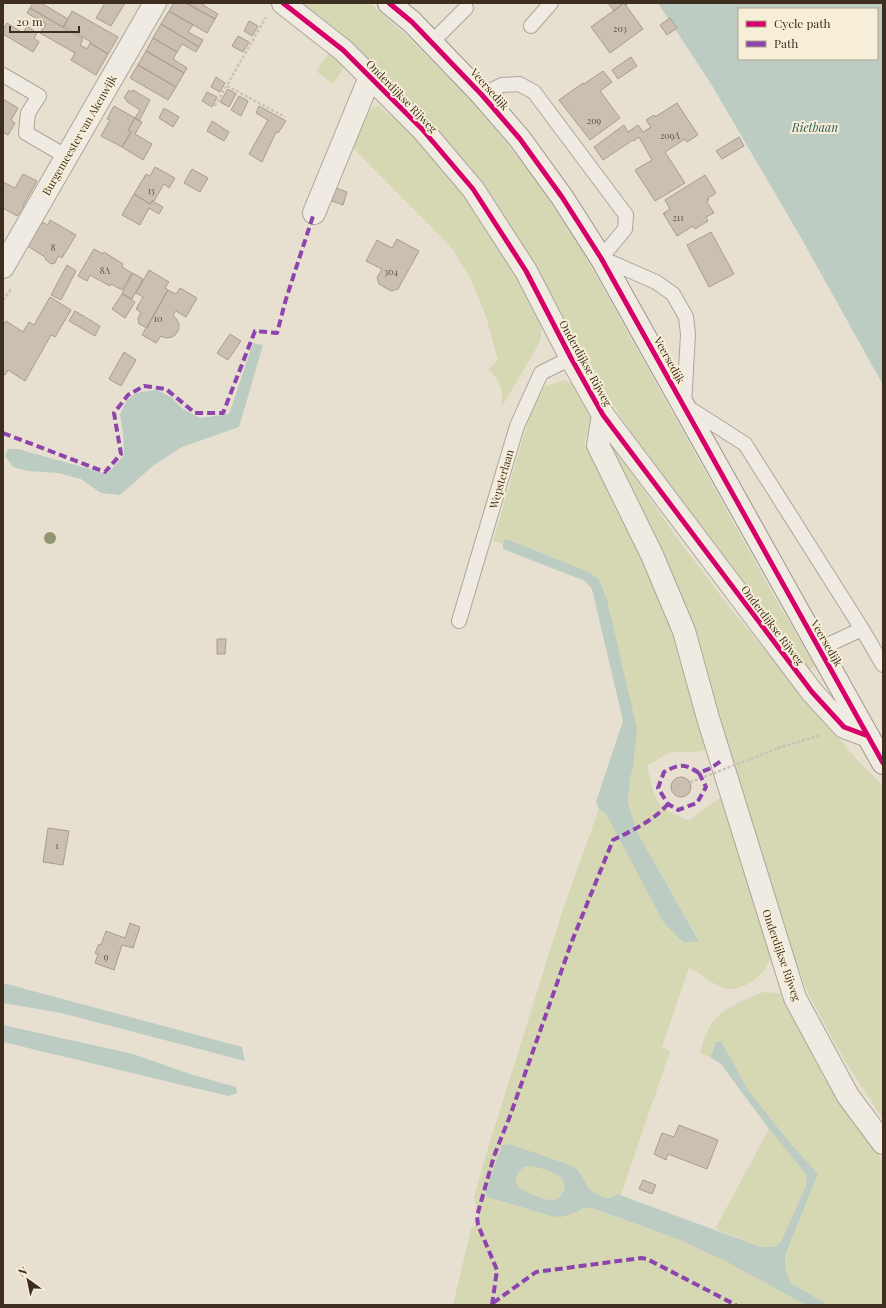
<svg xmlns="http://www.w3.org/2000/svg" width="886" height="1308" font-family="'Playfair Display',serif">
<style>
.green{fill:#d6d7b3}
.water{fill:#bcccc2;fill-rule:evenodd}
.building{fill:#cbbfb2;stroke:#a89c90}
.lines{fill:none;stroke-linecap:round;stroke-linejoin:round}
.service-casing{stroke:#ada599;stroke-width:16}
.minor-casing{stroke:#ada599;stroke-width:24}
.secondary-casing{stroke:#9c958a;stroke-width:24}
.path{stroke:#c8c2b9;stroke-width:2.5;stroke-dasharray:3 2;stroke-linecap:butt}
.service{stroke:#efebe3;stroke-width:14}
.minor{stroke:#efebe3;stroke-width:22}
.secondary{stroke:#efebe3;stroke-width:22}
.path-bridge{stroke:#c8c2b9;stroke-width:2.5;stroke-dasharray:3 2;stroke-linecap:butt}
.quiet{stroke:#8e44ad;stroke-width:4;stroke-dasharray:8 4;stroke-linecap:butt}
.cycleway-casing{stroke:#f7eed8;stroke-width:8}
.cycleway{stroke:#d6006c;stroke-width:5}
.tree{fill:#929673}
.labels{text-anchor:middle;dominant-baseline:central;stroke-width:4;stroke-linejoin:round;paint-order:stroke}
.number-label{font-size:9px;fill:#605244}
.street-label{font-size:11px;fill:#3d2e20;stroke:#f7eed8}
.water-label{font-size:12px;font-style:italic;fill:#2f5d5a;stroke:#f7eed8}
</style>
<rect width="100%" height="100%" fill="#e7e0d1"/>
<path class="green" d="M295,3H370L408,37L478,108L534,177L583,252L778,603L815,666L808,670L645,454L604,391L557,305L522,248Z
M329,53L346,65L333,84L316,71Z
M379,106L383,111L397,119L430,152L475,204L511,258L542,329L540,342L501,408C504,394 501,379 488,370L498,360L486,317L471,279L451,247L353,148L367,113L373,107Z
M565,380L579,387L588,405L591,418L584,444L636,539L666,610L710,750L694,752H670L647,766C656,801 653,807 689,820L720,798L766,934C767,941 770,949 770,955C770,973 741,994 724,988C713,985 701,973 689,968L662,1047L670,1051L621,1195L617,1194L611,1198H604L589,1189L585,1181L577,1169L567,1164L505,1144L485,1194L488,1197L551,1216L577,1212L583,1208H592L599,1211L680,1240L727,1262L806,1305H453L471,1229L480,1220L474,1198L484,1161L563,909L599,809L606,814L683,943L699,940L637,832L628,802L630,779L633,766L599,579L589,572L507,539L504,540L503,544L493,541L534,400L545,386Z
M612,445L675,535L731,609L857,760L883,786V1119L843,1058L808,993L790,948L614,457Z
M764,992L780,993L824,1078L883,1162V1305H828L791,1283L785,1269V1257L818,1174L791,1144L749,1091L721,1041L715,1042L711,1058L700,1052C703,1042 706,1032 712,1023C722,1008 747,998 764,992Z
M769,1129L807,1175L806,1186L796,1210L781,1242L774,1247H761L715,1229Z
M527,1166C540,1167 576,1175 561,1194C559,1198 555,1200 551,1200C546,1200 541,1197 536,1196C527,1192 510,1187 518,1174C520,1170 523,1167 527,1166Z"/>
<path class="water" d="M658,3H883V385L800,236L711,84ZM739,9H877V59H739Z
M253,343L263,345L239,427L182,447L154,465L120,495L101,493L81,479L58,473L27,471L13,467L5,456L8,449H18L107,474L124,455L123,432L120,415L126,401L133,395L140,392L157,390L171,397L183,409L200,418L229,414Z
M507,539L589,572L599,579L607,600L637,729L633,766L630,779L628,802L637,832L699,941L684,943L664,923L606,814L599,809L596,802L623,721L592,589L585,581L503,549V544L504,540Z
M3,983L242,1047L245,1061L61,1013L3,1003Z
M3,1025L133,1054L190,1074L236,1087L237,1093L228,1096L3,1042Z
M721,1041L749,1091L791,1144L818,1174L785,1256V1269L791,1283L828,1305H806L727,1262L680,1240L592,1208H583L577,1212L561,1217L551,1216L488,1197L485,1194L502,1145L509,1144L567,1164L577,1169L585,1181L589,1189L604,1198H611L617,1194L761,1247H774L781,1242L806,1186L807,1175L769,1129L721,1064L711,1058L715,1042ZM527,1166C540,1167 576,1175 561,1195C559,1198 555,1200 551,1200C546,1200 541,1197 536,1196C527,1192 510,1187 518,1174C520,1170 523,1167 527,1166Z"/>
<path class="building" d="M33,3H41L68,19L63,27L30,8Z
M105,3H125L111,26L96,18Z
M174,3H186L215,19L207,33L169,11Z
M186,3H205L203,5L218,14L215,19Z
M608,3H629L626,5L624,3L614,11Z
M624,3L643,29L610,53L591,27Z
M30,8L83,39L80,45L87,49L90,43L108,54L96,75L71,60L75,53L40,33L46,24L27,13Z
M72,11L118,37L108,54L90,43L91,42L64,26Z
M169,11L193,25L188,32L203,40L199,47L161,24Z
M670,18L677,28L667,35L660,25Z
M249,21L258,26L252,36L244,31Z
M7,23L23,33L27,26L37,33L34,38L39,42L33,52L3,34V30Z
M161,24L199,47L196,52L182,44L177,52L153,38Z
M238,36L249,42L243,52L232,46Z
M153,38L177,52L173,59L187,68L184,73L146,51Z
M146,51L184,73L176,87L138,65Z
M631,57L637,66L618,79L612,70Z
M138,65L176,87L168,100L130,78Z
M603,71L612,82L600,91L620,118L590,140L559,100L583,83L584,84Z
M216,77L225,83L220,92L211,87Z
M228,89L236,94L229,107L220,102Z
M129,90L132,92L133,90L150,100L139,121L135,118L140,110L126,101L127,100L124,98Z
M207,92L217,97L212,107L202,101Z
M239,96L248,101L241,116L231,110Z
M3,99L18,108L11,120L15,123L8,135L4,133L3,135Z
M677,103L698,135L687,142L685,139L665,152L685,183L655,201L635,170L652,160L639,137L634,141L633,140L603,160L594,147L624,125L628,132L638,125L643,132L651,127L646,120L654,115L655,117Z
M114,106L135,118L128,130L131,132L122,147L101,136L110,120L107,119Z
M259,106L286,121L278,133L276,132L262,162L249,154L268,120L256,113Z
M164,108L179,117L173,127L159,118Z
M135,118L142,122L135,134L152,144L143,160L122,147L131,132L128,130Z
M212,121L229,132L224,141L207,131Z
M739,137L744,146L722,159L716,151Z
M155,167L175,178L169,188L164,184L154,201H152L150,204L134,194L146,174L150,176Z
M192,169L208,178L200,192L184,183Z
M23,174L37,181L23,206L25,209L22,215L19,214L17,216L3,208V182L15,188Z
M705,175L716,193L707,199L709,200L707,202L714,213L706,217L708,221L695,229L693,226L677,236L663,213L665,214L664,213L670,209L665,200Z
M330,186L347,192L343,205L326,199Z
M134,194L150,204L152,201L163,207L159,214L149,208L140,225L122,215Z
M50,220L76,235L62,258L58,256L55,263L51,264L46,260L45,257L26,245L40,221L48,225Z
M711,232L734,274L709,287L687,245Z
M397,239L419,251L398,289L391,291L379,284L377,278L382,269L366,261L377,240L392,248Z
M94,249L103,254L104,252L123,264L122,267L132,273L122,290L111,284L110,286L90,275L87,281L78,276Z
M67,265L76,271L61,300L51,295Z
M149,270L169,282L165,288L168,290L147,328L139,324L138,318L141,313L136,309L143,297L136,293Z
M133,273L143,279L132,299L122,293Z
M180,288L197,298L186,317L176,311L173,315L177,320L179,324V329L176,334L172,337L166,338L161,336L156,343L142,335L168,290L176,294Z
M122,294L135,302L125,318L112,309Z
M50,297L71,310L55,337L51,335L25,381L8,370L5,375L3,374V326L6,321L23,332L29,322L34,325Z
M75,311L100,326L95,336L69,321Z
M230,334L241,341L228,360L217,353Z
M124,352L136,360L121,386L109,379Z
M217,639H226L225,654H217Z
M671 787a10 10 0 1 1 20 0a10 10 0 1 1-20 0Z
M48,828L69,831L63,865L43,862Z
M130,923L140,927L133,948L122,945L114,970L95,963L98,954L95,953L99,944L101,945L106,931L125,938Z
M679,1125L718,1140L707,1169L668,1154L666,1160L654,1154L662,1133L674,1137Z
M643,1180L656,1185L652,1194L639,1189Z"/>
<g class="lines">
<defs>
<path id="service" d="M531,26L551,3
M432,42L466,8
M3,75L39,96L28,113L26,133L67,157
M482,95L502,85L519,84L534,92L626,215L625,229L601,258L656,282L673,294L686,317L688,334L684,405L745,444L862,629L819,649
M459,621L517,426L541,373L571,358
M862,629L883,665"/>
<path id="minor" d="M283,3L343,50L422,129L473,189L526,271L571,358L603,415L812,692L844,727L868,736
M314,213L370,77
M3,267L155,3
M603,415L598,445L652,555L684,631L708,718L795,998L848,1096L883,1143"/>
<path id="secondary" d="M389,3L412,22L482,95L520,139L562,197L601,258L883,763"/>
</defs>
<use href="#service" class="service-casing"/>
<use href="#minor" class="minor-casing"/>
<use href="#secondary" class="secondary-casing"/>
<path class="path" d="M227,86L285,117
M215,106L266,17
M3,300L11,289
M778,748L821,735"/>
<use href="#service" class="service"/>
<use href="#minor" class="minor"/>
<use href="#secondary" class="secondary"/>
<path class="path-bridge" d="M681,786L778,748"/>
<path class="quiet" d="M3,433L105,472L121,454L114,413L128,395L144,386L166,389L195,413H223L255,331L277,333L286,299L314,213
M699,773L706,787L697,803L678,810L668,804L658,788L664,772C679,764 684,763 699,773L711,768L721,761
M493,1303L536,1272L641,1258L647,1259L736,1305
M492,1305L497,1270L478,1225L477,1216L494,1156L510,1116L572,941L613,840C633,830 653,821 668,804"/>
<defs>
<path id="cycleway" d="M283,3L343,50L422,129L473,189L526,271L571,358L603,415L812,692L844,727L868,736
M389,3L412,22L482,95L520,139L562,197L601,258L883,763"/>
</defs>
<use href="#cycleway" class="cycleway-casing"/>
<use href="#cycleway" class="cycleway"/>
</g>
<circle class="tree" cx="50" cy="538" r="6"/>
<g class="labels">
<g class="number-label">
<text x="620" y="28">203</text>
<text x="594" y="120">209</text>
<text x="670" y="135">209A</text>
<text x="151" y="190">13</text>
<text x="678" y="217">211</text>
<text x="53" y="247">8</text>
<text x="105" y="270">8A</text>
<text x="391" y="271">304</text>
<text x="158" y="318">10</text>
<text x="57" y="845">1</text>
<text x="106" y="956">9</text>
</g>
<g class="street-label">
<text transform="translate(490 89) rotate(48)">Veersedijk</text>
<text transform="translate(402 96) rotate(46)">Onderdijkse Rijweg</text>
<text transform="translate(79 135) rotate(-60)">Burgemeester van Akenwijk</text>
<text transform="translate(670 360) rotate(61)">Veersedijk</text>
<text transform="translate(586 363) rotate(61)">Onderdijkse Rijweg</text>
<text transform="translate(501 479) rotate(-74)">Wepsterlaan</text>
<text transform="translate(773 625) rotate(53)">Onderdijkse Rijweg</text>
<text transform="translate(827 643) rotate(60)">Veersedijk</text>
<text transform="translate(782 955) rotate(71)">Onderdijkse Rijweg</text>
</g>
<g class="water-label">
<text x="815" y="127">Rietbaan</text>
</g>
</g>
<rect width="886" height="1308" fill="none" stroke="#3d2e20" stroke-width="8"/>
<rect x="738" y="8" width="140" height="52" fill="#f7eed8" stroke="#ada18e"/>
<rect x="746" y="21" width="20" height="6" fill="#d6006c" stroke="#ada18e"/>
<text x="774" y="28" font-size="12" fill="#3d2e20">Cycle path</text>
<rect x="746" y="41" width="20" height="6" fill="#8e44ad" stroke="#ada18e"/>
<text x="774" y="48" font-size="12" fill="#3d2e20">Path</text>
<g transform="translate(28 1280) rotate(327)" stroke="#f7eed8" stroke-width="3" paint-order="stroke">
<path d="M0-3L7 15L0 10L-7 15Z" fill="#3d2e20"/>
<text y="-6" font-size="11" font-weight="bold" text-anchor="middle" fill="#3d2e20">N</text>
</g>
<path d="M10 26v6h69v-6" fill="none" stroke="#3d2e20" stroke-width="2"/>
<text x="16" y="26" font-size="12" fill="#3d2e20" stroke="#f7eed8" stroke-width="3" paint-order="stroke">20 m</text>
</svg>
